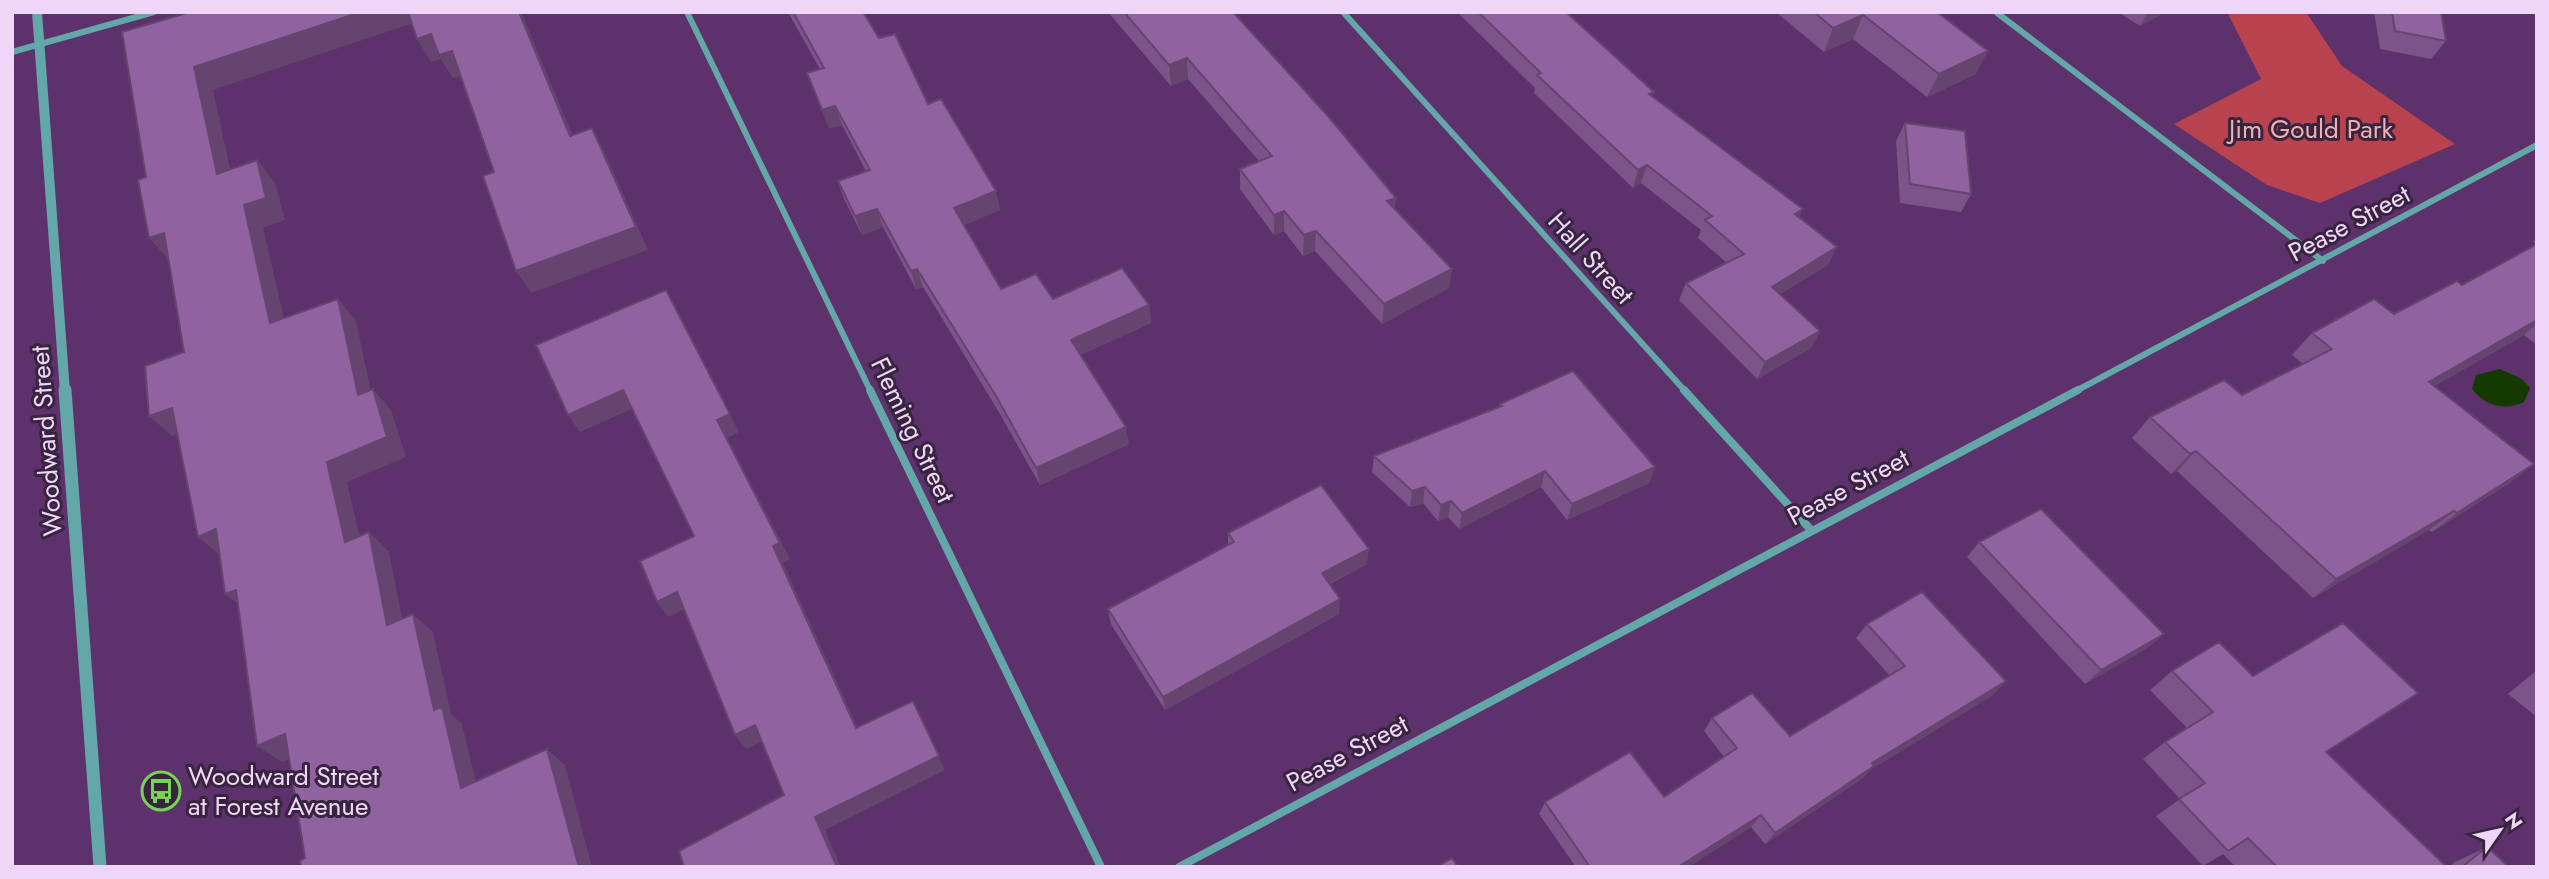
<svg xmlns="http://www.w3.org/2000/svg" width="2549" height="879" font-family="Jost,sans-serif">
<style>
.forest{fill:#b9424f}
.water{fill:#143a02}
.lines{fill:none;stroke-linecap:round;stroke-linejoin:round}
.minor-far1{stroke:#63a7a9;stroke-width:6}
.minor{stroke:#63a7a9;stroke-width:8}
.tertiary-far1{stroke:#63a7a9;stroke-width:10}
.tertiary{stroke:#63a7a9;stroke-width:13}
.wall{fill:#7c5489}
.shaded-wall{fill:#65456f}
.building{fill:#90629f;stroke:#65456f;stroke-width:2}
.labels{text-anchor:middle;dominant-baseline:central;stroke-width:6;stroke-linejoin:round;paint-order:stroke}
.park-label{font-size:26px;fill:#eeb0b1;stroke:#37243e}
.street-label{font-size:26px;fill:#efd6f8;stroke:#37243e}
.poi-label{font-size:26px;fill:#efd6f8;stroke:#37243e;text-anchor:start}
</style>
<rect width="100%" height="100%" fill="#5d316b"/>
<path class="forest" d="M2227,12H2306L2342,66L2455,144L2320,203L2267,185L2174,124L2261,79Z"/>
<path class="water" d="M2500,369L2522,379L2530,388L2524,402C2504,411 2485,406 2472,389L2476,375Z"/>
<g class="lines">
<path class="minor-far1" d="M687,12L871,392
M1343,12L1686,392
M1996,12L2323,261
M12,52L154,12
M2074,392L2537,145"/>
<path class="minor" d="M870,390L1101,867
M1684,390L1811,530
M1179,867L2078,390"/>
<path class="tertiary-far1" d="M37,12L65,392"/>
<path class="tertiary" d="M65,390L100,867"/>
</g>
<path class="wall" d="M788,12H863L879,38L928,104L1000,210L964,225L1001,289L1053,299L1149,305L1151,323L1080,355L1129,444L1040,485L1000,414L923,287L916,289L883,227L862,235L844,199L838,181L866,171L842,125L829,128L807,73L820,69Z
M1108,12H1233L1396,198L1394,209L1449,288L1382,324L1315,251L1303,256L1284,231L1274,235L1240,189V169L1259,161L1188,79L1171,86Z
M1457,12H1566L1652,96L1803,209L1799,217L1828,265L1780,294L1820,331L1811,348L1757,379L1679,300L1686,283L1726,262L1698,238L1701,230L1641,183L1633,188L1534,93L1535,88Z
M1776,12H1937L1976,74L1927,97L1853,39L1824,52Z
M2118,12H2165L2140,26Z
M2374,12H2441L2446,41L2431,59L2380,49Z
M1905,123L1971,194L1961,212L1900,203L1896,141Z
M2537,238V345L2524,335L2434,386L2534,464L2508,484L2432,532L2429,530L2313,598L2177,471L2171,474L2132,438L2150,417L2242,395L2303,364L2292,355L2312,333L2394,314L2462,285L2536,244L2533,242Z
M1500,404L1655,467L1649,483L1567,520L1541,487L1459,529L1448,517L1438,521L1423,503L1410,507L1372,472L1374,456L1499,407Z
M1228,533L1367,564L1330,584L1339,614L1165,710L1111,624L1108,609L1228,546Z
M1979,542L2164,634L2147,648L2085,684L1967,557Z
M1867,624L1993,695L1870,770L1863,778L1765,844L1751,827L1688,867H1576L1539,814L1545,802L1664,797L1724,757L1704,731L1712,718L1790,736L1890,676L1856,638Z
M2537,670V717L2508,694Z
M2172,671L2326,752L2447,867H2236L2223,854L2203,866L2156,816L2180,799L2143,759L2165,742L2187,728L2150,690Z
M2487,847L2509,867H2449L2455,862Z"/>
<path class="shaded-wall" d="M361,12H412L417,22L213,90L236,196L217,174L194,67Z
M519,12H521L582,158L570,136Z
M2148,12H2165L2140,26Z
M1863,15L1853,39L1824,52L1833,28Z
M431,34L452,51L466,74L453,78L441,59L431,62L417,39Z
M1988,51L1976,74L1927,97L1939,74Z
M1187,58L1188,79L1171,86L1169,65Z
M835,106L842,125L829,128L822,110Z
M592,128L604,151L648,250L531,293L516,271Z
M257,160L275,183L285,220L263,228L290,344L270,323L244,205Z
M1647,165L1641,183L1633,188L1638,170Z
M996,191L1000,210L959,227L954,208Z
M1396,198L1394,218L1387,201Z
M877,209L883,227L862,235L855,216Z
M1803,209L1795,227V214Z
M1284,211V231L1274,235V215Z
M1316,231L1315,251L1303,256L1304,235Z
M164,233L170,261L149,238Z
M1837,247L1828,265L1764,304L1772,287Z
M917,269L923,287L916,289L911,271Z
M1452,269L1449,288L1382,324L1384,304Z
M666,290L739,432L727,438L790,559L783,563L864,742L856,728L717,420Z
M338,299L356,321L376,416L358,395Z
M1149,305L1151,323L1074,358L1071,340Z
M2537,320V324L2524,335L2406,402L2429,382Z
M1820,331L1811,348L1757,379L1765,362Z
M373,389L391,410L406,457L347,482L365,561L345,542L327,462Z
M623,390L634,408L580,432L568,415Z
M172,408L194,429L172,436L149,416Z
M1126,427L1129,444L1040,485L1036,468Z
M2196,451L2177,471L2171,474L2190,454Z
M2534,464L2508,484L2432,532L2457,513Z
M1655,467L1649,483L1567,520L1572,504Z
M1545,471L1541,487L1459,529L1462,513Z
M1425,487L1423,503L1410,507L1412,491Z
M1451,501L1448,517L1438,521L1441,505Z
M2454,511L2429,530L2313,598L2336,579Z
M216,529L221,556L198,537Z
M369,532L389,552L407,643L387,625Z
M1369,549L1367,564L1321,588L1322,573Z
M236,590L249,612L225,594Z
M677,592L689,607L668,617L657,602Z
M1340,599L1339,614L1165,710L1163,697Z
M413,614L433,632L451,714L462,724L481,803L461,788L434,710Z
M2164,634L2147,648L2085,684L2101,670Z
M2006,681L1993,695L1870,770L1863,778L1765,844L1775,833L1872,763Z
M920,715L945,770L825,830L841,867H837L815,817Z
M755,725L766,739L746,749L735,735Z
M285,734L309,751L282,762L257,746Z
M547,749L565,765L592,867H579Z
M1761,815L1751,827L1688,867H1678Z"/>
<path class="building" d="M190,12H361L194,67L217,174L257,160L266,198L244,205L270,323L338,299L358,395L373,389L387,437L327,462L345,542L369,532L387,625L413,614L434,710L442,707L461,788L547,749L579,867H301L300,861L305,858L285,734L257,746L236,590L225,594L216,529L198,537L172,408L149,416L145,366L184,352L164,233L149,238L138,180L146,177L122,32Z
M408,12H519L570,136L592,128L636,227L516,271L483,176L494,172L452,51L439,55L431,34L417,39Z
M793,12H863L879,38L895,34L928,104L941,99L996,191L954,208L1001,289L1036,274L1053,299L1122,268L1149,305L1071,340L1126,427L1036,468L996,396L917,269L911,271L877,209L855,216L838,181L870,170L835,106L822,110L807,73L824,68Z
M1124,12H1233L1328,116L1396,198L1387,201L1452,269L1384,304L1316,231L1304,235L1284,211L1274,215L1240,169L1272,156L1187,58L1169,65Z
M1478,12H1566L1654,92L1649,94L1803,209L1795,214L1837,247L1772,287L1820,331L1765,362L1686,283L1744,254L1705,220L1712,216L1647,165L1638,170L1537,75L1541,73Z
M1814,12H1937L1988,51L1939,74L1863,15L1833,28Z
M2392,12H2441L2446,41L2395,31Z
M1905,123L1965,131L1971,194L1910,184Z
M2537,244V320L2429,382L2534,464L2457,513L2454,511L2336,579L2196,451L2190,454L2150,417L2224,380L2242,395L2332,349L2312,333L2374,299L2394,314L2457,281L2462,285Z
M666,290L730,414L717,420L780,543L773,546L856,728L913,701L939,756L815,817L837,867H684L679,851L784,795L755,725L735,735L677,592L657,602L640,561L694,536L623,390L568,415L536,345Z
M1573,371L1655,467L1572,504L1545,471L1462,513L1451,501L1441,505L1425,487L1412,491L1374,456L1502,406L1500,404Z
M1321,485L1369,549L1322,573L1340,599L1163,697L1108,609L1234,542L1228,533Z
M2041,509L2164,634L2101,670L1979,542Z
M1922,592L2006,681L1872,763L1874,766L1775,833L1761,815L1678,867H1590L1545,802L1630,752L1664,797L1737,748L1712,718L1752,693L1790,736L1905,666L1867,624Z
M2343,623L2418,693L2326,752L2447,867H2277L2248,838L2228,851L2179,799L2205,783L2165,742L2213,712L2172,671L2219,642L2253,676Z
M2487,847L2509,867H2462Z
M1452,858L1458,867H1437Z"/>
<defs>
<symbol id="bus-ring" viewBox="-11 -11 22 22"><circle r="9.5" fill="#37243e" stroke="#7ad157" stroke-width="1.5"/><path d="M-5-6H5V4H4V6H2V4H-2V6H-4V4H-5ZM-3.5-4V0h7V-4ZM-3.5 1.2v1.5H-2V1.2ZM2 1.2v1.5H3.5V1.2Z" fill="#7ad157"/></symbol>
</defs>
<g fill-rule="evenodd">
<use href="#bus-ring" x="139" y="769" width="44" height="44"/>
</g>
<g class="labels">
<g class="park-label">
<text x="2311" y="129">Jim Gould Park</text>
</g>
<g class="street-label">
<text transform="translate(2349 223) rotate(-28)">Pease Street</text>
<text transform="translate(1591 258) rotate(48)">Hall Street</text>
<text transform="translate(913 430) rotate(64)">Fleming Street</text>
<text transform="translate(46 441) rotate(-94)">Woodward Street</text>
<text transform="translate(1848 487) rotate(-28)">Pease Street</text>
<text transform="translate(1347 753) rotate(-28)">Pease Street</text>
</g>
<g class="poi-label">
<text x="188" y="776">Woodward Street<tspan x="188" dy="30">at Forest Avenue</tspan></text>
</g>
</g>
<rect width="2549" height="879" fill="none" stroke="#efd6f8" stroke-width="28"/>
<g transform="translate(2500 830) rotate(56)" stroke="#37243e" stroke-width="5" paint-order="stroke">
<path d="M0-5L12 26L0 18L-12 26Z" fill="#efd6f8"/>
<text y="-10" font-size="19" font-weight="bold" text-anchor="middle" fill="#efd6f8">N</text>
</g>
</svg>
